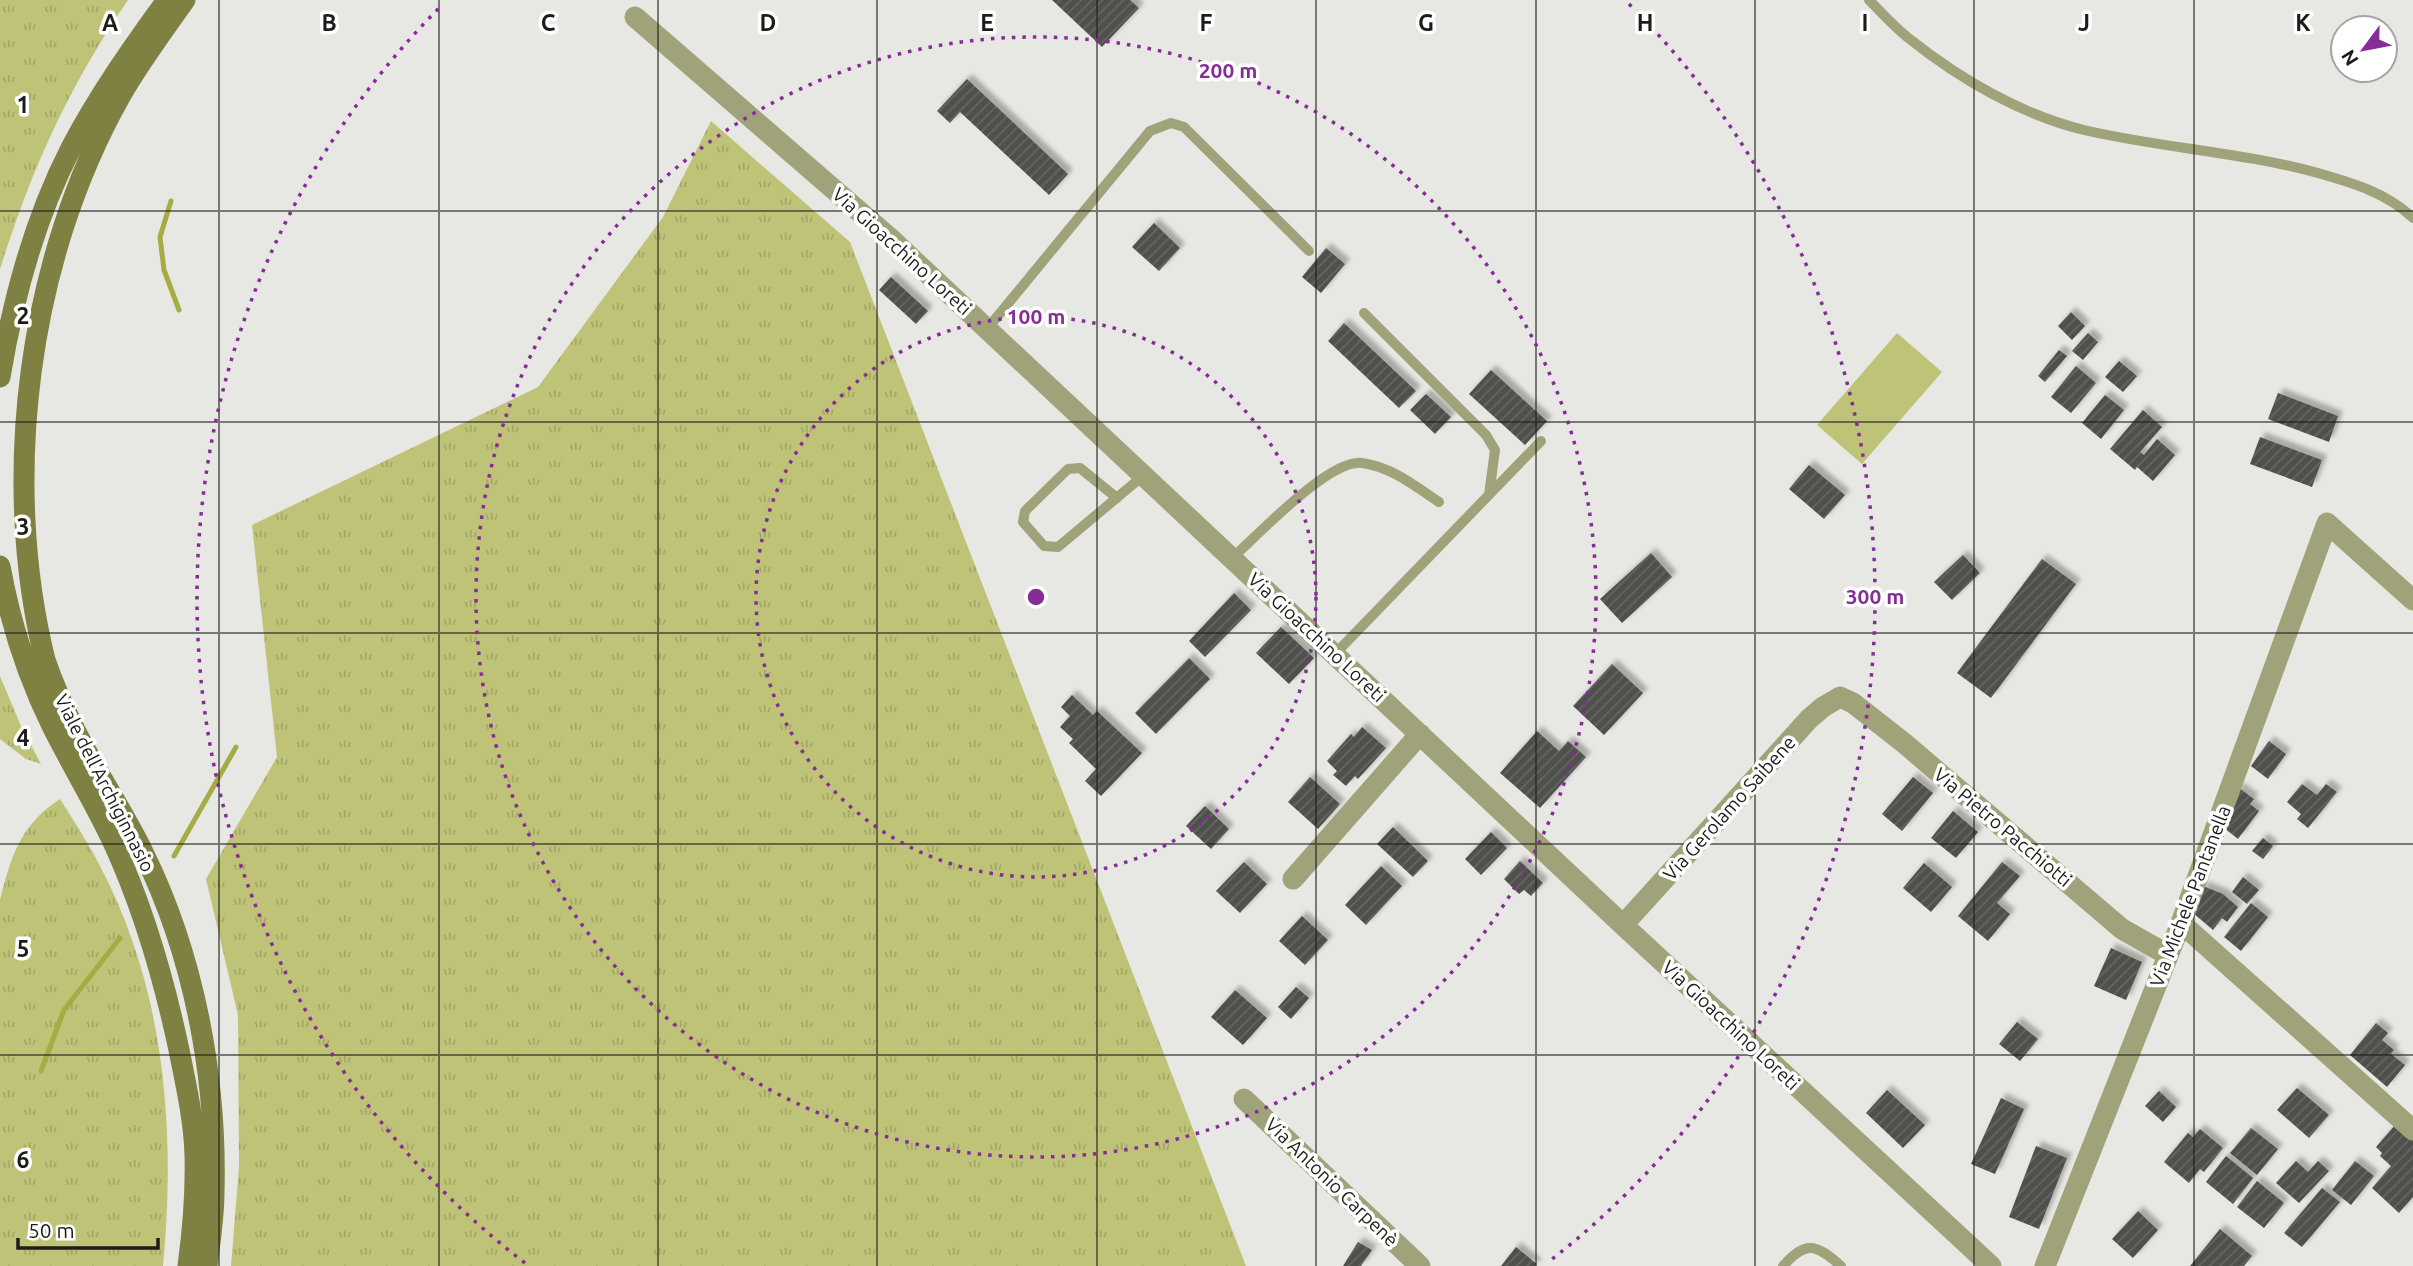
<svg xmlns="http://www.w3.org/2000/svg" width="2413" height="1266" font-family="Ubuntu,sans-serif">
<style>
.grass{fill:url(#grass-tufts)}
.pitch{fill:#bfc378}
.lines{fill:none;stroke-linecap:round;stroke-linejoin:round}
.stream{stroke:#a7ab43;stroke-width:5}
.building{fill:url(#building-hatch);filter:url(#shadow)}
.lane{stroke:#a0a37a;stroke-width:10}
.street{stroke:#a0a37a;stroke-width:21}
.secondary{stroke:#7e8141;stroke-width:21}
.grid{fill:none;stroke:#1c1c1a;stroke-width:2;stroke-opacity:0.55}
.ring{fill:none;stroke:#872b97;stroke-width:3.5;stroke-dasharray:3.5 7}
.labels{text-anchor:middle;dominant-baseline:central;stroke-width:7;stroke-linejoin:round;paint-order:stroke}
.street-label{font-size:19px;fill:#1c1c1a;stroke:#fff}
.grid-label{font-size:23px;text-anchor:middle;font-weight:bold;fill:#1c1c1a;stroke:#fff;stroke-width:7;stroke-linejoin:round;paint-order:stroke}
.centre{fill:#872b97;stroke:#fff;stroke-width:3.5}
.ring-label{font-size:21px;text-anchor:middle;font-weight:bold;fill:#872b97;stroke:#fff;stroke-width:7;stroke-linejoin:round;paint-order:stroke}
</style>
<defs>
<pattern id="grass-tufts" width="24" height="20" patternUnits="userSpaceOnUse" patternTransform="scale(1.75)"><rect width="24" height="20" fill="#bfc378"/><path d="M3 7l-1-3M5 7V3M7 7l1-3M15 17l-1-3M17 17v-4M19 17l1-3" fill="none" stroke="#a4a767"/></pattern>
<pattern id="building-hatch" width="6" height="6" patternUnits="userSpaceOnUse" patternTransform="scale(1.75)"><rect width="6" height="6" fill="#4f504c"/><path d="M-1 1l2-2M0 6l6-6M5 7l2-2" fill="none" stroke="#656562"/></pattern>
<filter id="shadow"><feDropShadow dx="5" dy="-5" stdDeviation="2" flood-color="#0004"/></filter>
</defs>
<rect width="100%" height="100%" fill="#e7e8e3"/>
<path class="grass" d="M0,0H128C68,88 32,168 0,269Z
M711,121L850,242L1246,1266H231L239,1167L238,1015L206,879L277,757L252,525L538,387L663,217Z
M0,676L21,726L41,764L26,759L0,739Z
M60,799C74,821 89,844 101,868C165,990 176,1131 163,1266H0V900C11,856 21,824 60,799Z"/>
<path class="pitch" d="M1897,333L1942,372L1862,464L1817,425Z"/>
<g class="lines">
<path class="stream" d="M171,201L160,237L164,270L179,310
M174,856L236,747
M41,1071L64,1010L120,938"/>
</g>
<path class="building" d="M1052,0H1130L1139,8L1102,47Z
M967,79L1068,174L1049,195L960,112L950,123L937,111Z
M1154,223L1180,248L1159,271L1132,247Z
M1326,248L1345,264L1321,293L1302,277Z
M891,277L928,311L916,324L879,290Z
M2071,312L2085,326L2072,340L2058,326Z
M1344,323L1416,391L1399,408L1328,341Z
M2088,333L2098,342L2083,360L2072,351Z
M2059,350L2067,356L2045,382L2038,376Z
M2119,361L2137,376L2123,392L2105,377Z
M2076,366L2096,383L2071,413L2051,397Z
M1491,370L1547,421L1525,445L1469,394Z
M2278,393L2338,416L2329,442L2268,419Z
M1426,394L1451,417L1435,434L1410,410Z
M2105,395L2124,410L2101,439L2082,423Z
M2143,410L2162,427L2140,452L2144,455L2157,439L2175,455L2153,481L2137,467L2135,470L2110,449Z
M2260,437L2322,460L2312,487L2250,464Z
M1809,465L1845,495L1824,519L1789,489Z
M1651,553L1672,577L1622,623L1600,599Z
M1963,555L1980,573L1952,600L1934,582Z
M2042,559L2076,584L1991,698L1957,673Z
M1234,593L1251,610L1205,657L1189,641Z
M1281,627L1314,658L1289,684L1256,653Z
M1189,658L1210,679L1156,734L1135,713Z
M1612,664L1643,693L1604,735L1573,706Z
M1072,695L1093,715L1097,711L1142,753L1101,796L1085,781L1096,769L1069,743L1073,739L1060,727L1070,716L1061,707Z
M1362,727L1386,748L1358,779L1355,776L1346,786L1333,775L1337,771L1327,761L1351,734L1354,737Z
M1537,731L1559,751L1568,741L1586,757L1540,808L1500,773Z
M2269,741L2286,754L2268,779L2251,766Z
M1310,777L1340,804L1318,829L1288,802Z
M1913,777L1933,793L1902,831L1882,814Z
M2302,784L2317,795L2326,784L2337,792L2308,828L2297,819L2301,814L2287,802Z
M2238,787L2254,799L2250,804L2259,811L2238,839L2223,827Z
M1205,806L1229,829L1211,849L1186,826Z
M1953,811L1978,832L1956,858L1931,838Z
M1393,827L1428,861L1413,877L1377,844Z
M1491,832L1507,848L1481,875L1465,859Z
M2263,838L2273,846L2263,859L2252,851Z
M1520,861L1543,883L1531,896L1524,890L1519,894L1504,879Z
M1244,862L1267,884L1240,913L1216,891Z
M2002,862L2020,876L1997,903L2010,914L1988,941L1958,916Z
M1924,863L1952,887L1931,912L1903,888Z
M1381,866L1402,886L1366,925L1345,905Z
M2243,877L2259,890L2247,904L2232,892Z
M2203,886L2223,894L2238,907L2227,922L2222,918L2213,930L2193,913Z
M2251,903L2268,917L2241,951L2224,937Z
M1302,916L1328,940L1305,965L1279,941Z
M2111,948L2142,962L2126,1000L2094,986Z
M1296,987L1309,998L1291,1019L1278,1007Z
M1235,990L1267,1018L1243,1045L1211,1017Z
M2017,1022L2038,1039L2020,1061L1999,1044Z
M2376,1023L2388,1033L2382,1040L2394,1050L2391,1054L2405,1065L2387,1087L2350,1055Z
M2297,1088L2329,1115L2309,1138L2277,1110Z
M1887,1090L1925,1125L1903,1148L1866,1113Z
M2159,1091L2176,1107L2163,1122L2145,1106Z
M2001,1098L2024,1109L1995,1174L1971,1164Z
M2396,1124L2413,1139V1197L2399,1213L2372,1188L2391,1166L2380,1156L2382,1153L2376,1147Z
M2251,1128L2278,1149L2257,1175L2230,1153Z
M2200,1129L2223,1148L2204,1172L2200,1169L2189,1183L2164,1162L2188,1133L2193,1137Z
M2036,1146L2067,1158L2039,1229L2009,1217Z
M2226,1156L2253,1178L2233,1204L2206,1182Z
M2296,1161L2308,1172L2318,1161L2329,1171L2299,1203L2276,1183Z
M2355,1161L2374,1176L2351,1205L2332,1190Z
M2257,1181L2284,1203L2264,1228L2237,1207Z
M2322,1188L2340,1202L2302,1247L2284,1233Z
M2138,1211L2158,1230L2133,1258L2112,1239Z
M2220,1229L2252,1256L2244,1266H2190Z
M1358,1242L1372,1250L1361,1266H1343Z
M1516,1247L1537,1264L1535,1266H1501Z"/>
<g class="lines">
<path class="lane" d="M1869,0C1882,13 1896,29 1911,40C1960,79 2022,115 2084,130C2161,148 2241,152 2318,173C2353,183 2387,193 2413,218
M1364,313L1486,435L1495,450L1489,495
M987,329L1150,131L1171,123L1184,127L1309,251
M1117,498L1080,468L1068,469L1025,511L1023,522L1044,546L1058,547L1144,475
M1232,558C1258,535 1329,459 1362,463C1392,467 1415,486 1439,502
M1335,654L1541,441
M1783,1266C1806,1240 1816,1244 1841,1266"/>
<path class="street" d="M635,17L891,239L1623,925L1991,1266
M1293,879L1420,734
M2181,923L2413,1130
M1623,925L1809,719L1823,707L1840,697L1853,703L1904,743L2122,929L2168,955
M1244,1099L1420,1266
M2045,1266L2181,923L2327,523L2413,600"/>
<path class="secondary" d="M185,0C163,31 140,62 121,95C28,259 0,478 45,660C53,683 63,706 74,728C95,770 122,809 143,852C194,955 217,1077 214,1192C214,1217 210,1241 207,1266
M0,377C13,299 35,218 71,148C99,95 132,48 167,0
M0,566C10,622 27,675 52,726C72,766 95,803 114,844C144,910 164,979 179,1050C186,1085 194,1120 195,1155C196,1192 193,1229 188,1266"/>
</g>
<path class="grid" d="M219,0V1266M439,0V1266M658,0V1266M877,0V1266M1097,0V1266M1316,0V1266M1536,0V1266M1755,0V1266M1974,0V1266M2194,0V1266M0,211H2413M0,422H2413M0,633H2413M0,844H2413M0,1055H2413"/>
<g class="ring">
<circle cx="1036" cy="597" r="280"/>
<circle cx="1036" cy="597" r="560"/>
<path d="M525 1263A839 839 0 0 1 443 4M1629 4A839 839 0 0 1 1547 1263"/>
</g>
<g class="labels">
<g class="street-label">
<text transform="translate(902 251) rotate(42)">Via Gioacchino Loreti</text>
<text transform="translate(1317 637) rotate(43)">Via Gioacchino Loreti</text>
<text transform="translate(105 783) rotate(63)">Viale dell'Archiginnasio</text>
<text transform="translate(1729 808) rotate(-48)">Via Gerolamo Saibene</text>
<text transform="translate(2003 827) rotate(40)">Via Pietro Pacchiotti</text>
<text transform="translate(2190 896) rotate(-69)">Via Michele Pantanella</text>
<text transform="translate(1731 1025) rotate(43)">Via Gioacchino Loreti</text>
<text transform="translate(1332 1182) rotate(44)">Via Antonio Carpenè</text>
</g>
</g>
<g class="grid-label">
<text x="110" y="31">A</text>
<text x="329" y="31">B</text>
<text x="548" y="31">C</text>
<text x="768" y="31">D</text>
<text x="987" y="31">E</text>
<text x="1206" y="31">F</text>
<text x="1426" y="31">G</text>
<text x="1645" y="31">H</text>
<text x="1865" y="31">I</text>
<text x="2084" y="31">J</text>
<text x="2303" y="31">K</text>
<text x="23" y="113">1</text>
<text x="23" y="324">2</text>
<text x="23" y="535">3</text>
<text x="23" y="746">4</text>
<text x="23" y="957">5</text>
<text x="23" y="1168">6</text>
</g>
<circle cx="1036" cy="597" r="10" class="centre"/>
<g class="ring-label">
<text x="1228" y="78">200 m</text>
<text x="1036" y="324">100 m</text>
<text x="1875" y="604">300 m</text>
</g>
<g transform="translate(2364 49) rotate(238)"><circle r="33" fill="#ffffff" stroke="#a4a4a3" stroke-width="2"/>
<path d="M0-5L12 26L0 18L-12 26Z" fill="#872b97"/>
<text y="-10" font-size="19" font-weight="bold" text-anchor="middle" fill="#1c1c1a">N</text>
</g>
<path d="M18 1238v10h140v-10" fill="none" stroke="#1c1c1a" stroke-width="3.5"/>
<text x="28" y="1238" font-size="21" fill="#1c1c1a" stroke="#ffffff" stroke-width="5" paint-order="stroke">50 m</text>
</svg>
